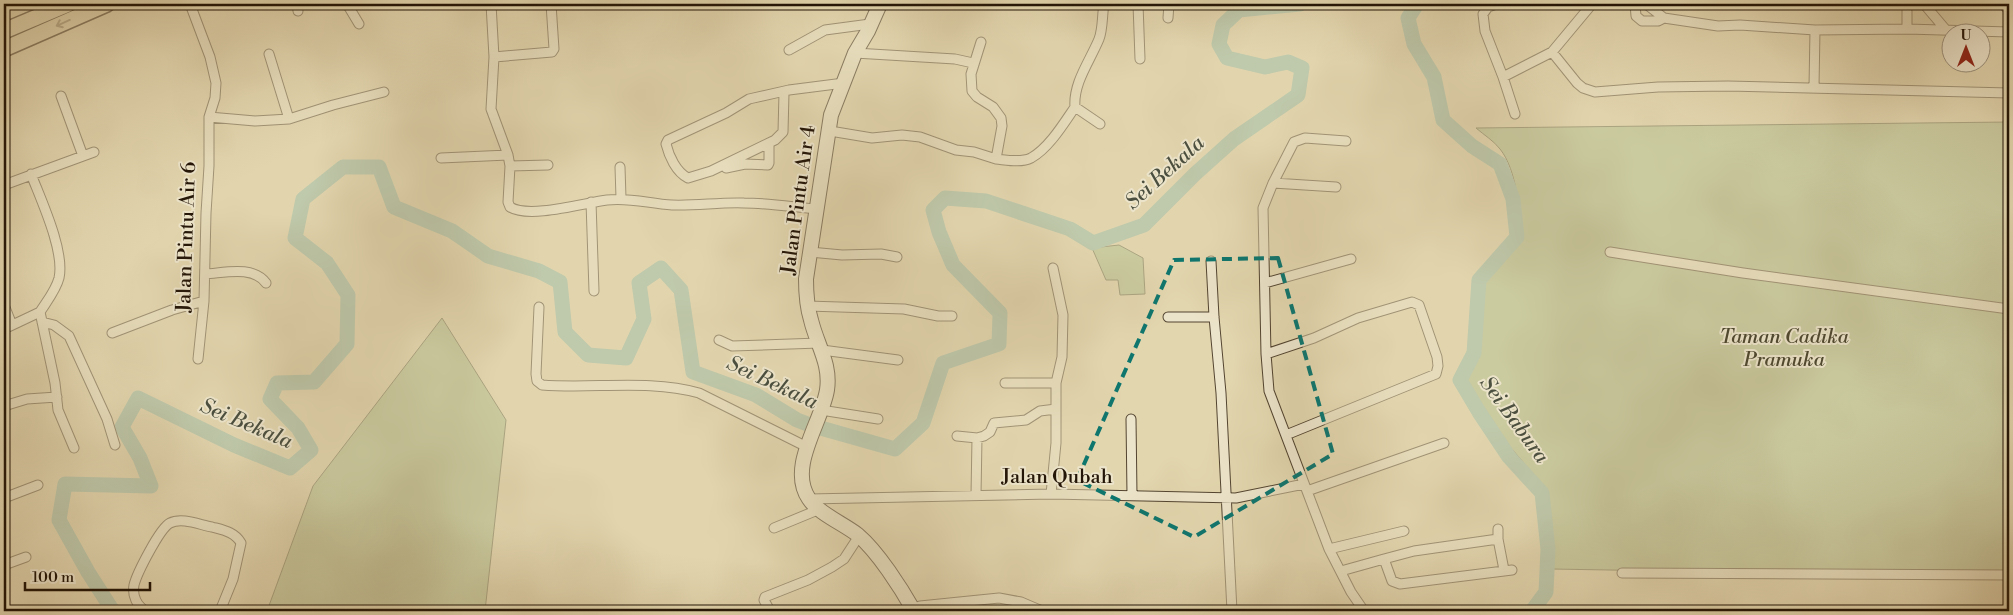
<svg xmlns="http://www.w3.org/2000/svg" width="2013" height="615" font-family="'Libre Bodoni',serif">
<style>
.green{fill:#afbe8e;stroke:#696a4a}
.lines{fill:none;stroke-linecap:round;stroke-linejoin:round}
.river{stroke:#96baa6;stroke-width:15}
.minor-casing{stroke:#534531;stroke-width:11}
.secondary-casing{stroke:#231507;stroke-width:16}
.trunk-casing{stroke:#231507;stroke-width:18}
.minor{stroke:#ece4ca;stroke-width:9}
.secondary{stroke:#ece4ca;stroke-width:14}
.trunk{stroke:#e2d6ae;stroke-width:15}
.oneway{stroke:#8c7f63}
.marked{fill:none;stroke:#0f766e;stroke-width:4;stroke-dasharray:10 6;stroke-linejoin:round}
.labels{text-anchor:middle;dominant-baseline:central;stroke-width:4;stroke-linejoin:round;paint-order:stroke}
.street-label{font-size:20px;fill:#231507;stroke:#ece4ca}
.park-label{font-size:20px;font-style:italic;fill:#4d4830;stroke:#ece4ca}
.water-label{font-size:21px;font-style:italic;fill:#4b4f3f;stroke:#ece4ca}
</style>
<rect width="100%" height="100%" fill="#e2d6ae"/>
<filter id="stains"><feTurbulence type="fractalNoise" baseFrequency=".004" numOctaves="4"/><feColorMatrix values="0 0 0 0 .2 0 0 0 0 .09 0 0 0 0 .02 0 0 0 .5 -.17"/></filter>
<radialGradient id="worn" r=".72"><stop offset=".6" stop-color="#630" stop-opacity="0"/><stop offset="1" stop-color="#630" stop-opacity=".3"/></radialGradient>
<path class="green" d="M2009,122V577L1552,569L1547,490L1505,441L1465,381L1480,353L1484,280L1522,239C1520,213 1517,170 1500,149C1494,141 1484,135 1476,128Z
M1119,245L1143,258L1145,294L1120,295L1118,280H1106L1092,248Z
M442,318L506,420L485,611H267L313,486Z"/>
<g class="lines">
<path class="river" d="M1417,4L1408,18L1414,44L1434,77L1443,120L1472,146L1500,164L1513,199L1517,237L1479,280L1474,353L1460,380L1479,412L1509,457L1542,493L1548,549L1546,592L1532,611
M113,611L88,572L59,520L65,484L151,486L140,458L122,427L138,398L234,445L290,468L311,450L298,428L270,399L277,383L314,382L347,344L348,295L327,263L295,238L303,199L343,167H379L394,207L452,231L488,256L539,271L560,282L565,332L588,355L626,358L644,319L639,283L661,268L681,290L693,372L756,395L797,420L810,425L895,449L923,423L943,363L999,344L1000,313L953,265L939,232L933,210L945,198L986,201L1070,229L1093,243L1144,225L1195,174L1234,139L1298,95L1302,68L1288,62L1265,67L1227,58L1219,44L1223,25L1239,10L1300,4"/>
<defs>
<path id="minor" d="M190,4L210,57L216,83L215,98L209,117V166L206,213L204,301L198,359
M297,4L298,11
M347,4L359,24
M491,4L494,57L491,109L508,155L510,166L508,202L510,207C529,219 584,203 607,200C630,197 650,204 672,205C696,206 720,202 744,203C768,203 793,207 817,209
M1138,4L1140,59
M1496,4L1488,7L1483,14L1485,31L1503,77L1515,114
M1635,4L1636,16L1642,21H1658L1664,18
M1646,4L1664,18L1718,26L1740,25L1815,30L1907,29L2009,32
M1924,4L1946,30
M2003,4L2009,11
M1168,18L1169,4
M1907,29V9L1910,4
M981,42L971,74L972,91L977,97L993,107L1001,118L1002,126L996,159C1007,160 1021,163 1031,158C1049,148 1064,123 1075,107
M789,50L825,30L870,24
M1552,52L1577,83L1583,88L1595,92L1658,87L1728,86L2009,93
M855,53L955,59L973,63
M269,54L289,119
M494,57L552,52L554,49L551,4
M1503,77L1552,52L1592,4
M1814,87L1815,30
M784,93L783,132L775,140L711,171L688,178C676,172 669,156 666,144L668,140L726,113L749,99L789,90L844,83
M61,96L83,156
M209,117L255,121L289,119L333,105L384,92
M1100,124L1075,107C1073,83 1090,61 1099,39C1103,29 1102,15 1104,4
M830,131L872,138L902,135L920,137L956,150L974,152L996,159
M1346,141L1305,138L1294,142L1273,183L1263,208L1266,354L1269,391L1329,549L1351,592L1364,611
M441,158L508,155
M510,166L548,165
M620,167L621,198
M726,168L745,164L768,165L769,163V143
M31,174C41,200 65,251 59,278C56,290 47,301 40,312L55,383L58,410L74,448
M1273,183L1336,187
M4,185L94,152
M591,202L594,291
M810,252L842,255L881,254L897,257
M1610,252L1743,273L2009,309
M1211,261L1214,317L1221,393L1232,611
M205,274C224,273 253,265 266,283
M1265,283L1351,259
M4,305L12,325
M807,306L904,309L938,316H952
M539,307L536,374L537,381L542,385C594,389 649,379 699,393L807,447
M1168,317H1214
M42,322L54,325L69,336L107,419L115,445
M4,329L40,312
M112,333L172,310L204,301
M719,340L732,346L819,343
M822,350L898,360
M1266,354L1314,338L1358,318L1412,302L1419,305L1437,357L1438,366L1436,374L1286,435
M1005,383H1056
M4,406L27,399L57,397
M821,410L878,419
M1131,419L1132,495
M957,436L977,438L984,436L990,432L994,423L1026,420L1040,411L1056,409
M1307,491L1444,443
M1051,494L1056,443V383L1062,357L1063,315L1053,268
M976,495L977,438
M4,498L38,485
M809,499L1051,494L1236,498L1304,484
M774,528L820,509
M1498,539L1504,570
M1329,549L1404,531
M1384,559L1414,551L1498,539V529
M4,565L26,557
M1341,571L1384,559L1392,581L1400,584L1512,570
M1622,573L2009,575
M146,611C137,606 132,596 134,585C137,573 160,528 170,523C182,517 200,525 212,527C223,530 235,532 241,543L233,579L220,611
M770,611L764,600L765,597L808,580L832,567L844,559L859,536
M903,611L920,606L999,598L1021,602L1042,611"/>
<path id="secondary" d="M880,4L868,31L855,53L831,115L806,279C806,293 807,307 811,320C817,345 831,364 827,390C822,422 787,467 809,499C818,513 844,524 858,535C878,552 901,588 914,611"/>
<path id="trunk" d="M4,31L68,4
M4,49L107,4"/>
</defs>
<use href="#minor" class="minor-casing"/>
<use href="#secondary" class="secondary-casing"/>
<use href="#trunk" class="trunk-casing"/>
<use href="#minor" class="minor"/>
<use href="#secondary" class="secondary"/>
<use href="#trunk" class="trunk"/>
</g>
<defs><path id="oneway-shaft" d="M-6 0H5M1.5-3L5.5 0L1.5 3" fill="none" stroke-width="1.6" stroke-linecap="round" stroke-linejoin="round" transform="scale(1.25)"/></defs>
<use class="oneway" href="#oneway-shaft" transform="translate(63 23) rotate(156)"/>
<path d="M0 0H2013V615H0ZM1278,258L1333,454L1194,537L1077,480L1174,260Z" fill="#e2d6ae" fill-opacity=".55" fill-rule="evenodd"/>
<path class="marked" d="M1278,258L1333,454L1194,537L1077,480L1174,260Z"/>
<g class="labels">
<g class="street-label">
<text transform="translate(799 200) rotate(-82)">Jalan Pintu Air 4</text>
<text transform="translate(187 237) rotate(-88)">Jalan Pintu Air 6</text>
<text x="1057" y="477">Jalan Qubah</text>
</g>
<g class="park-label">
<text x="1784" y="337">Taman Cadika<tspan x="1784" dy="23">Pramuka</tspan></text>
</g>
<g class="water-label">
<text transform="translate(1165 173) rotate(-42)">Sei Bekala</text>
<text transform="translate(772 383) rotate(25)">Sei Bekala</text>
<text transform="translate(1514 420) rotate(54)">Sei Babura</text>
<text transform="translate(246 424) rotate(23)">Sei Bekala</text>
</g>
</g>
<rect width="2013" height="615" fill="none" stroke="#e2d6ae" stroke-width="20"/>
<rect x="5" y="5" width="2003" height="605" fill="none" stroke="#231507" stroke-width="2.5"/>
<rect x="10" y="10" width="1993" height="595" fill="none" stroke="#231507"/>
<g transform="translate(1966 48)"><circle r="24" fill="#ece4ca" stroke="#9c917c"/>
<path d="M0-4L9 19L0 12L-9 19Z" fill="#8f2418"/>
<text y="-8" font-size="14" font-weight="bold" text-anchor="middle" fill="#231507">U</text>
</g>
<path d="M25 582v8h125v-8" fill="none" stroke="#231507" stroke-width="2.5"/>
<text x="32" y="582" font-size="15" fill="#231507" stroke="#ece4ca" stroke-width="4" paint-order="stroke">100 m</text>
<rect width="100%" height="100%" filter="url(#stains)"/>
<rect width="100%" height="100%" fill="url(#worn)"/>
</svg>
